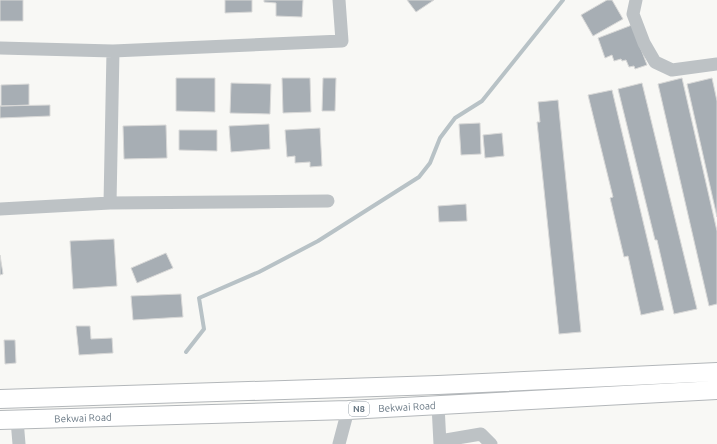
<svg xmlns="http://www.w3.org/2000/svg" width="717" height="444" font-family="Ubuntu,sans-serif">
<style>
.lines{fill:none;stroke-linecap:round;stroke-linejoin:round}
.stream{stroke:#b8c2c6;stroke-width:4}
.building{fill:#a7aeb4;stroke:#d9d9d8}
.highway-casing{stroke:#b3b7ba;stroke-width:20}
.minor{stroke:#bdc2c5;stroke-width:13}
.highway{stroke:#fff;stroke-width:18}
.labels{text-anchor:middle;dominant-baseline:central;stroke-width:4;stroke-linejoin:round;paint-order:stroke}
.shield{fill:#fff;stroke:#96a0a9;stroke-width:1}
.shield-label{font-size:9px;font-weight:bold;fill:#697884}
.street-label{font-size:10px;fill:#697884;stroke:#fff}
</style>
<rect width="100%" height="100%" fill="#f8f8f5"/>
<g class="lines">
<path class="stream" d="M186,352L204,329L199,298L259,272L318,241L419,177L430,163L440,138L455,118L482,101L563,0"/>
</g>
<path class="building" d="M0,0H23V21H0Z
M225,0H252V12L225,13Z
M264,0H303L302,17L276,16V3L264,2Z
M407,0H434L416,12Z
M607,0H612L623,19L593,36L581,15Z
M632,25L647,65L635,69L634,66L629,67L626,60L622,61L621,59L614,61L612,55L605,58L598,38Z
M176,78H215V112L176,111Z
M282,78H310L311,112L283,113Z
M323,78H336L335,111H322Z
M682,78L717,231V304L709,306L658,84Z
M712,78L717,101V217L687,84Z
M231,83L271,84L270,114L230,113Z
M642,83L697,309L674,314L657,240H655L618,89Z
M29,84V105L1,106V85Z
M612,90L664,310L641,315L628,256L624,257L610,198L613,197L588,95Z
M558,100L581,332L559,334L537,122H540L538,102Z
M50,105V116L0,118V106Z
M480,123L481,154L461,155L459,124Z
M269,124L270,149L231,152L229,126Z
M166,125L167,158L124,159L123,126Z
M320,128L322,166L310,167V162L295,163V156L287,157L285,130Z
M179,130H217V151L179,150Z
M502,133L504,156L485,158L483,135Z
M466,204L467,221L439,222L438,206Z
M114,239L117,286L73,289L70,241Z
M166,253L173,268L137,283L131,268Z
M0,255L3,274L0,275Z
M181,294L183,317L133,320L131,296Z
M76,326H90L91,339L112,338L113,353L79,355Z
M4,340H15L16,363L5,364Z"/>
<g class="lines">
<defs>
<path id="highway" d="M0,399L438,385L717,372
M0,420L348,410L717,390"/>
</defs>
<use href="#highway" class="highway-casing"/>
<path class="minor" d="M636,0L633,14L644,43L655,62L672,70L717,64
M0,48L113,51L342,41L339,0
M110,203L113,51
M0,209L110,203L328,201
M438,405L440,444
M17,420L19,444
M440,441L481,434L491,444
M339,444L348,410"/>
<use href="#highway" class="highway"/>
</g>
<g class="labels">
<rect class="shield" x="349" y="402" width="20" height="14" rx="3"/>
<g class="shield-label">
<text x="359" y="409">N8</text>
</g>
<g class="street-label">
<text transform="translate(407 407) rotate(-3)">Bekwai Road</text>
<text transform="translate(83 418) rotate(-2)">Bekwai Road</text>
</g>
</g>
</svg>
